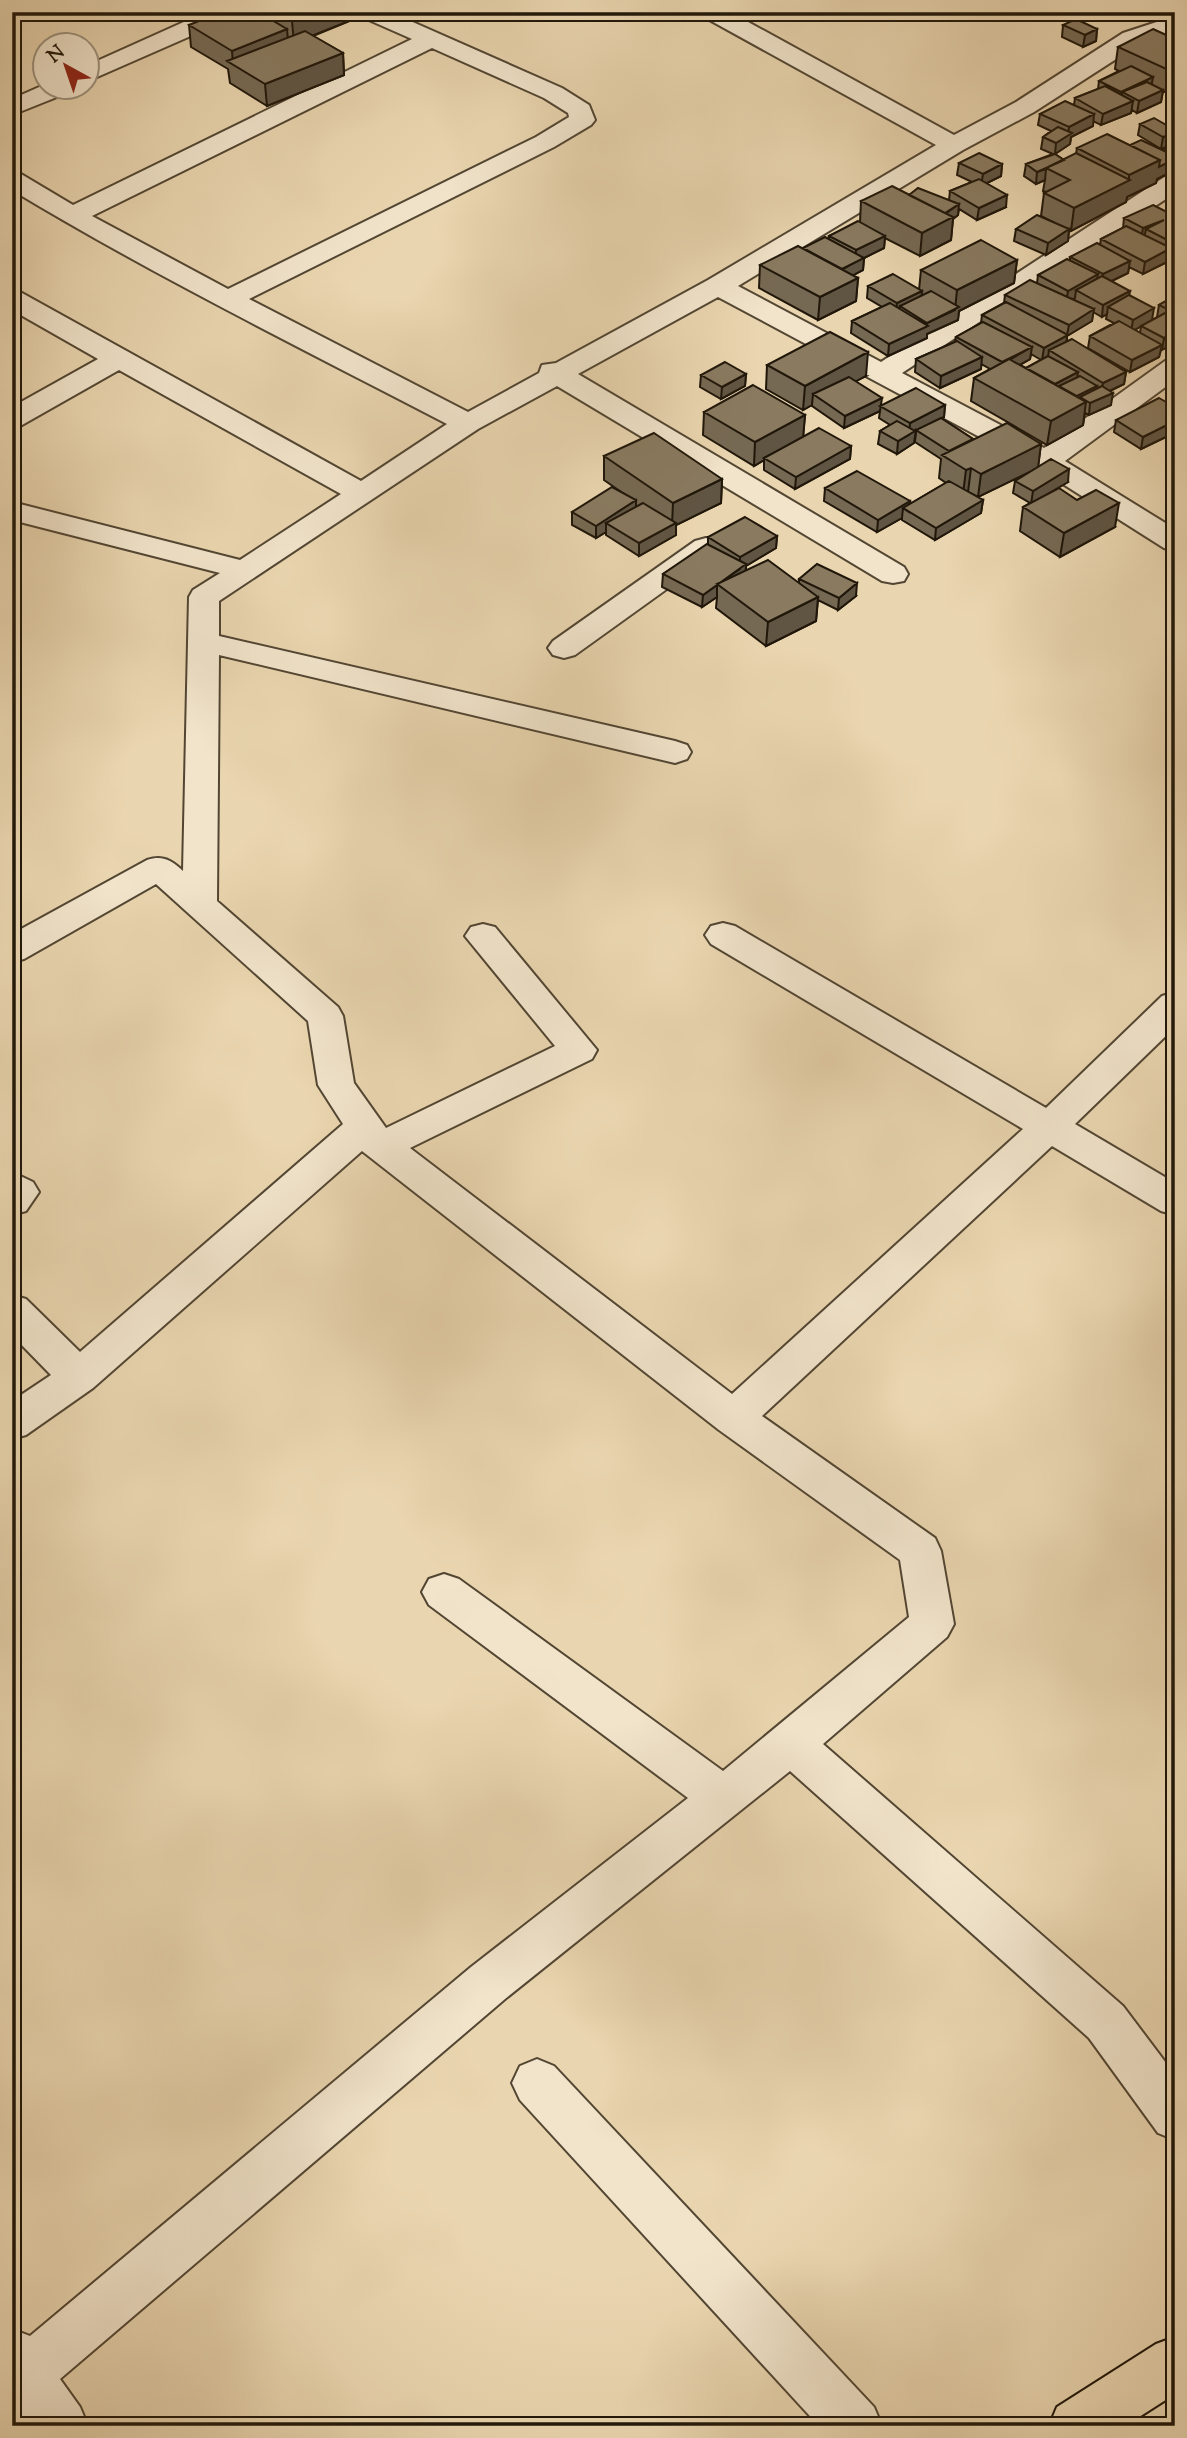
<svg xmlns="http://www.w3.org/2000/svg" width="1187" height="2438" font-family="'Sorts Mill Goudy',serif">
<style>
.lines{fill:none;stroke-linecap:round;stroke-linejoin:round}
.minor-casing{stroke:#524633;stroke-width:4}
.primary-casing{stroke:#20170a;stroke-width:4}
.minor{fill:#f1e4cb;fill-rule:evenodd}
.primary{fill:#e9d5af;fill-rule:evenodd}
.wall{fill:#766953;stroke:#20170a;stroke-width:2;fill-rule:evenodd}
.shaded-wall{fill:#605543;stroke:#20170a;stroke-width:2}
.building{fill:#897a60;stroke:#20170a;stroke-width:2}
</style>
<rect width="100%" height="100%" fill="#e9d5af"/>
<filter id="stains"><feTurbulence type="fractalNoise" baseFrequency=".00286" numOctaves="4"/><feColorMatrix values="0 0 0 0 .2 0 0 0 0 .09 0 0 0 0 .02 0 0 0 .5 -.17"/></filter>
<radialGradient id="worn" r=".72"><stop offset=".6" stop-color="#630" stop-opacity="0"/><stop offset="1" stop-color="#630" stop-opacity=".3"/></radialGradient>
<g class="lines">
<defs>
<path id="minor" d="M206,12H238L234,17L88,81V65Z
M358,12H390L562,88L589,105L595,120L591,125L554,147L249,299L468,412L539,373L542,365L556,363L708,280L936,145L704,17L700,12H730L954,135L1016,102L1123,33L1175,16V31L1141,43L1034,112L963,150L738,286L881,362L1166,176L1175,173V193L902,373L1044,448L1165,361L1175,359V380L1065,461L1175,529V551L1164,548L1036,467L718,297L578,374L904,567L908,574L904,581L893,583L882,581L557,386L478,429L219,601V636L675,741L687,745L691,752L687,759L675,763L219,655L217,901L338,1007L343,1016L354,1083L386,1128L555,1046L465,936L471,927L483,924L495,927L597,1050L592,1059L410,1148L732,1394L1023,1129L711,944L705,935L711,926L723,923L735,926L1046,1108L1162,996L1175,992V1027L1075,1124L1175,1183V1215L1161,1211L1052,1146L762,1416L935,1538L941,1551L954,1624L947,1637L823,1744L1123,2006L1175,2075V2140L1158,2133L1089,2038L790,1771L505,1999L60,2379L80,2407L88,2426H29L12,2401V2329L30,2336L471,1967L688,1798L429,1605L422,1592L429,1579L444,1574L459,1579L723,1771L909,1617L900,1560L719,1430L362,1151L93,1388L26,1435L12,1439V1401L51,1375L12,1335V1295L26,1299L80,1352L343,1124L318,1085L308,1021L156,884L24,959L12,962V934L147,860C163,855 171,860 183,871L189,597L193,590L220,573L12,520V502L240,560L341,494L119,370L22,425L12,428V407L98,359L12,310V291L22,293L361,481L447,424C301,348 153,275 12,190V171L21,174L73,205L412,39L362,17ZM432,48L544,98L568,113L569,117L536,137L228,289L92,216Z
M46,84V88H70L67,93L12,115V99Z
M706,538L717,541L721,547L717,553L575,655L564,658L553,655L548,648L553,641L695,541Z
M12,1172L33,1182L39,1192L26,1211L12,1215Z
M537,2059L554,2066L874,2407L882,2426H819L520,2100L512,2083L520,2066Z"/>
<path id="primary" d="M1175,2337V2394L1125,2426H1049L1057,2407L1156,2344Z"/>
</defs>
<use href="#minor" class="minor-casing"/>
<use href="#primary" class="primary-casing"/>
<use href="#minor" class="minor"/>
<use href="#primary" class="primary"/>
</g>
<path class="wall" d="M266,12H359V17L313,36L343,53L344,75L267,106L230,83L228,69L191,47L189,25L266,17Z
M1063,25L1097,29L1096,41L1083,47L1062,37Z
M1175,39V100L1172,99L1173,94L1171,95L1163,91L1161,102L1137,113L1132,110L1131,113L1101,125L1093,121V126L1071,137L1070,144L1055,154L1064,160L1076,154L1077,148L1130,145L1164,151L1168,146L1161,149L1138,135L1140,124L1175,130V170L1157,179L1156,183L1127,197L1126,202L1071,231L1069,230L1068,241L1046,255L1014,241L1016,229L1053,222L1041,216L1044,193L1046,192L1043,191L1045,180L1036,184L1024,176L1026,164L1053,154L1041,149L1043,137L1051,131L1038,125L1040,114L1074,105L1075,98L1098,89L1099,81L1119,71L1115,69L1118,47Z
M959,163L1002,164L1001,176L987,183L1006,207L977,220L959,209L958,215L953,219L951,240L920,256L885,238L884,248L864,258L863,270L853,275L858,278L856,301L818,320L759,288L760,265L829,239V236L860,222L861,201L909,195L949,200L950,191L972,182L957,175Z
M1175,216V257L1170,255L1169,261L1143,274L1129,267L1128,273L1112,281L1129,295L1152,320L1157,317L1159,305L1175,296V343L1161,350L1159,357L1130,372L1088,348L1090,336L1114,323L1106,319L1107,314L1102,317L1093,312L1092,321L1067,336V342L1126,372L1124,384L1110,391L1111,405L1089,415L1085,413L1083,425L1047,445L971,401L974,378L990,369L981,364V369L940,388L915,372L916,359L955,342L956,337L981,323L982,315L1004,303L1005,295L1037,283L1038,275L1070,260V257L1100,245L1101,239L1123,228L1124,218ZM1141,326L1140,333L1134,330ZM1031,354L1041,360L1026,368L1020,365L1030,359Z
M1017,260L1014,283L959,311L958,320L927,334V338L888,356L851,333L852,321L882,307L867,298L868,286L919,290L921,270Z
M767,365L866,376L855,381L881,406L945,405L944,417L941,418L973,439L1041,444L1038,467L1068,482L1040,498L1115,527L1060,557L1020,531L1023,507L1030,503L1013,493L1015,481L1031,471L978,497L968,492L983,500L981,513L935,540L902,520V518L877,532L824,501L825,488L910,504L946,483L939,478L941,459L915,442L916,432L914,443L897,454L878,444L880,431L890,425L879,418L880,411L844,428L812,406V405L803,410L766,389Z
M746,374L745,386L721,399L700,387L701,375Z
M1175,407V446L1170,443L1172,434L1141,449L1114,432L1116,420Z
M704,412L805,415L803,437L851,446L850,459L795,489L764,470V460L754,466L703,435Z
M604,456L722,479L721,503L676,525V535L639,556L606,535V532L596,538L572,525V512L627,496L604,480Z
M777,536L776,548L746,566V571L799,583V579L856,596L838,610L818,600L816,621L766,646L716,608L717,597L702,607L662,587L663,574L708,545V537Z"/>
<path class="shaded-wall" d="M315,12H359V17L294,43L292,21Z
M287,29L289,52L233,64L232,51Z
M1097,29L1096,41L1083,47L1085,35Z
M343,53L344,75L267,106L265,84Z
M1175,74V81L1173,94L1171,95Z
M1153,77L1151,89L1122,92L1121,102L1119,103L1121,92Z
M1163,90L1161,102L1137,113L1139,101Z
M1133,101L1131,113L1101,125L1103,114Z
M1094,114L1093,126L1071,137L1070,144L1055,154L1056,143L1068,135L1069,127Z
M1175,133V144L1161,149L1163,137Z
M1175,159V170L1157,179L1156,183L1127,197L1126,202L1071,231L1074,208L1129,180V175L1160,160Z
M1002,164L1001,176L981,186L983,174Z
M1046,169L1045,180L1036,184L1037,172Z
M1007,195L1006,207L977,220L979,208Z
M959,204L958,215L953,219L951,240L920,256L922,233L941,217Z
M1164,220L1146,229L1144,239L1141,240L1143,228Z
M1069,229L1068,241L1046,255L1048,243Z
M885,236L884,248L864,258L863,270L834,286L835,274L855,262L856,250Z
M1171,248L1169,261L1143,274L1145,262Z
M1017,260L1014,283L959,311L958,320L927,334V338L888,356L889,344L927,326V323L955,310L957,290Z
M1130,261L1128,273L1101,286L1103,274Z
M1098,274L1096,286L1076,290L1075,298L1066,303L1068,291Z
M858,278L856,301L818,320L820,297Z
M922,291L921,303L900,306L899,313L895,315L897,303Z
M1130,291L1128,303L1108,307L1107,314L1102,317L1103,305Z
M1154,308L1152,320L1131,332L1133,320Z
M1094,309L1092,321L1067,336L1066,347L1049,350L1048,357L1042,360L1044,348L1067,335L1069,325Z
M1175,332V343L1162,350L1164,338Z
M1162,345L1159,357L1130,372L1132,360Z
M1032,347L1030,359L1002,375L1004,363Z
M868,352L866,376L822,400L813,394L812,405L803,410L805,386Z
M982,357L981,369L940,388L941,376Z
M1078,372L1076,384L1046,389Z
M1126,372L1124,384L1101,395L1103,383Z
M746,374L745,386L721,399L722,387Z
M1097,386L1095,398L1086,402L1083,425L1047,445L1051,421L1076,396Z
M1113,393L1111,405L1089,415L1090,403Z
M882,398L880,411L844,428L845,416Z
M945,405L944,417L917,431L916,430L914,443L897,454L898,441L909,435L910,423Z
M805,415L803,439L764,458V460L754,466L755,442Z
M1175,421V432L1173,430L1172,434L1141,449L1143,437Z
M1041,444L1038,468L978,497L981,474Z
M851,446L850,459L795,489L796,477Z
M971,468L968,492L963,494L966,470Z
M1069,469L1068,482L1031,504L1033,491Z
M722,479L721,503L676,525V535L639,556V543L672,525L673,503Z
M636,500V513L606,523V532L596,538V526Z
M983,500L981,513L935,540L936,528Z
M910,501L909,512L903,508L902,518L877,532L878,520Z
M1119,503L1115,527L1060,557L1064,533Z
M777,536L776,548L746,566L745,577L718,584L740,569V557Z
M857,583L856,596L838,610L839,598Z
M717,585V597L702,607L703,595Z
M818,597L816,621L766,646L768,622Z"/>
<path class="building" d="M221,12H258L287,29L232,51L189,25Z
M277,12H315L292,21Z
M1076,19L1097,29L1085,35L1063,25Z
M1153,29L1175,39V73L1118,47Z
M305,31L343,53L265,84L227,61Z
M1131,66L1153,77L1121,92L1099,81Z
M1147,82L1163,90L1139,101L1122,92Z
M1105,86L1133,101L1103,114L1075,98Z
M1065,101L1094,114L1069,127L1040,114Z
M1154,118L1175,130V133L1163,137L1140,124Z
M1058,127L1072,133L1056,143L1043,137Z
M1107,134L1160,160L1129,175L1077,148Z
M1141,140L1175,156V159L1159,167L1160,160L1130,145Z
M1175,141V153L1164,150Z
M979,153L1002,164L983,174L959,163Z
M1076,153L1130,180L1074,208L1044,193L1070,180L1046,168Z
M1055,154L1064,160L1037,172L1026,164Z
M979,179L1007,195L979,208L950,191Z
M892,186L953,217L922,233L861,201Z
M918,188L959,204L945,213L909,195Z
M1153,205L1175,216V244L1146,229L1164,220L1143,228L1124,218Z
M1037,215L1069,229L1048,243L1016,229Z
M858,221L885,236L856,250L829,236Z
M1126,226L1171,248L1145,262L1101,239Z
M825,237L864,258L842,269L803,248Z
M981,240L1017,260L957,290L921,270Z
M1097,243L1130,261L1103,274L1070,257Z
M798,246L858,278L820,297L760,265Z
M1067,259L1098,274L1068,291L1038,275Z
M893,274L922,291L897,303L868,286Z
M1102,276L1130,291L1103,305L1076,290Z
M1030,280L1094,309L1069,325L1005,295Z
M931,291L959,307L927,323L900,306Z
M1129,295L1154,308L1133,320L1108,307Z
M1175,296V313L1159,305Z
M1006,302L1068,335L1044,348L982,315Z
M890,303L928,326L889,344L852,321Z
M1167,312L1175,316V332L1164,338L1141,326Z
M1119,321L1162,345L1132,360L1090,336Z
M983,322L1032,347L1002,362L956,337Z
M830,332L868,352L805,386L767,365Z
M1072,339L1126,372L1103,383L1049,350Z
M957,341L982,357L941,376L916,359Z
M1048,356L1078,372L1055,384L1026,368Z
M1009,359L1086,402L1051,421L974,378Z
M725,362L746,374L722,387L701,375Z
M1080,376L1097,386L1077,396L1059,386Z
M849,377L882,398L845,416L813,394Z
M753,385L805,415L755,442L704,412Z
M1102,386L1113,393L1090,403L1080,397Z
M916,388L945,405L910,423L880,406Z
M1159,398L1175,407V421L1143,437L1116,420Z
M941,418L973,439L949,451L916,430Z
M897,421L915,431L898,441L880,431Z
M1007,423L1041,444L981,474L971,468L966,470L942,455Z
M819,428L851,446L796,477L764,458Z
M654,433L722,479L673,503L604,456Z
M1051,459L1069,469L1033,491L1015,481Z
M857,471L910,501L878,520L825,488Z
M949,481L983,500L936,528L903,508Z
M612,487L636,500L596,526L572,512Z
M1059,488L1077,500L1096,490L1119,503L1064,533L1023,507Z
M643,503L676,523L639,543L606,523Z
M745,517L777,536L740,557L708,537Z
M707,544L746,564L703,595L663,574Z
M768,560L818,597L768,622L717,584Z
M817,564L857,583L839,598L799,579Z"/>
<rect width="1187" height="2438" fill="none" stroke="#e9d5af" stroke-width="42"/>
<rect x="14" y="14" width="1159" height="2410" fill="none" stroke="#20170a" stroke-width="3.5"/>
<rect x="21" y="21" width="1145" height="2396" fill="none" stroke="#20170a" stroke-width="2"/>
<g transform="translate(66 66) rotate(320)"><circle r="33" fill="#f1e4cb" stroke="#9d927e" stroke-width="2"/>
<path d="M0-5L12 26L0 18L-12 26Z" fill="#8f2418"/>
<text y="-10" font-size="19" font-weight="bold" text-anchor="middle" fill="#20170a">N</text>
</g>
<rect width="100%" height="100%" filter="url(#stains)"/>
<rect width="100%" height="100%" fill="url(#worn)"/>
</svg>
